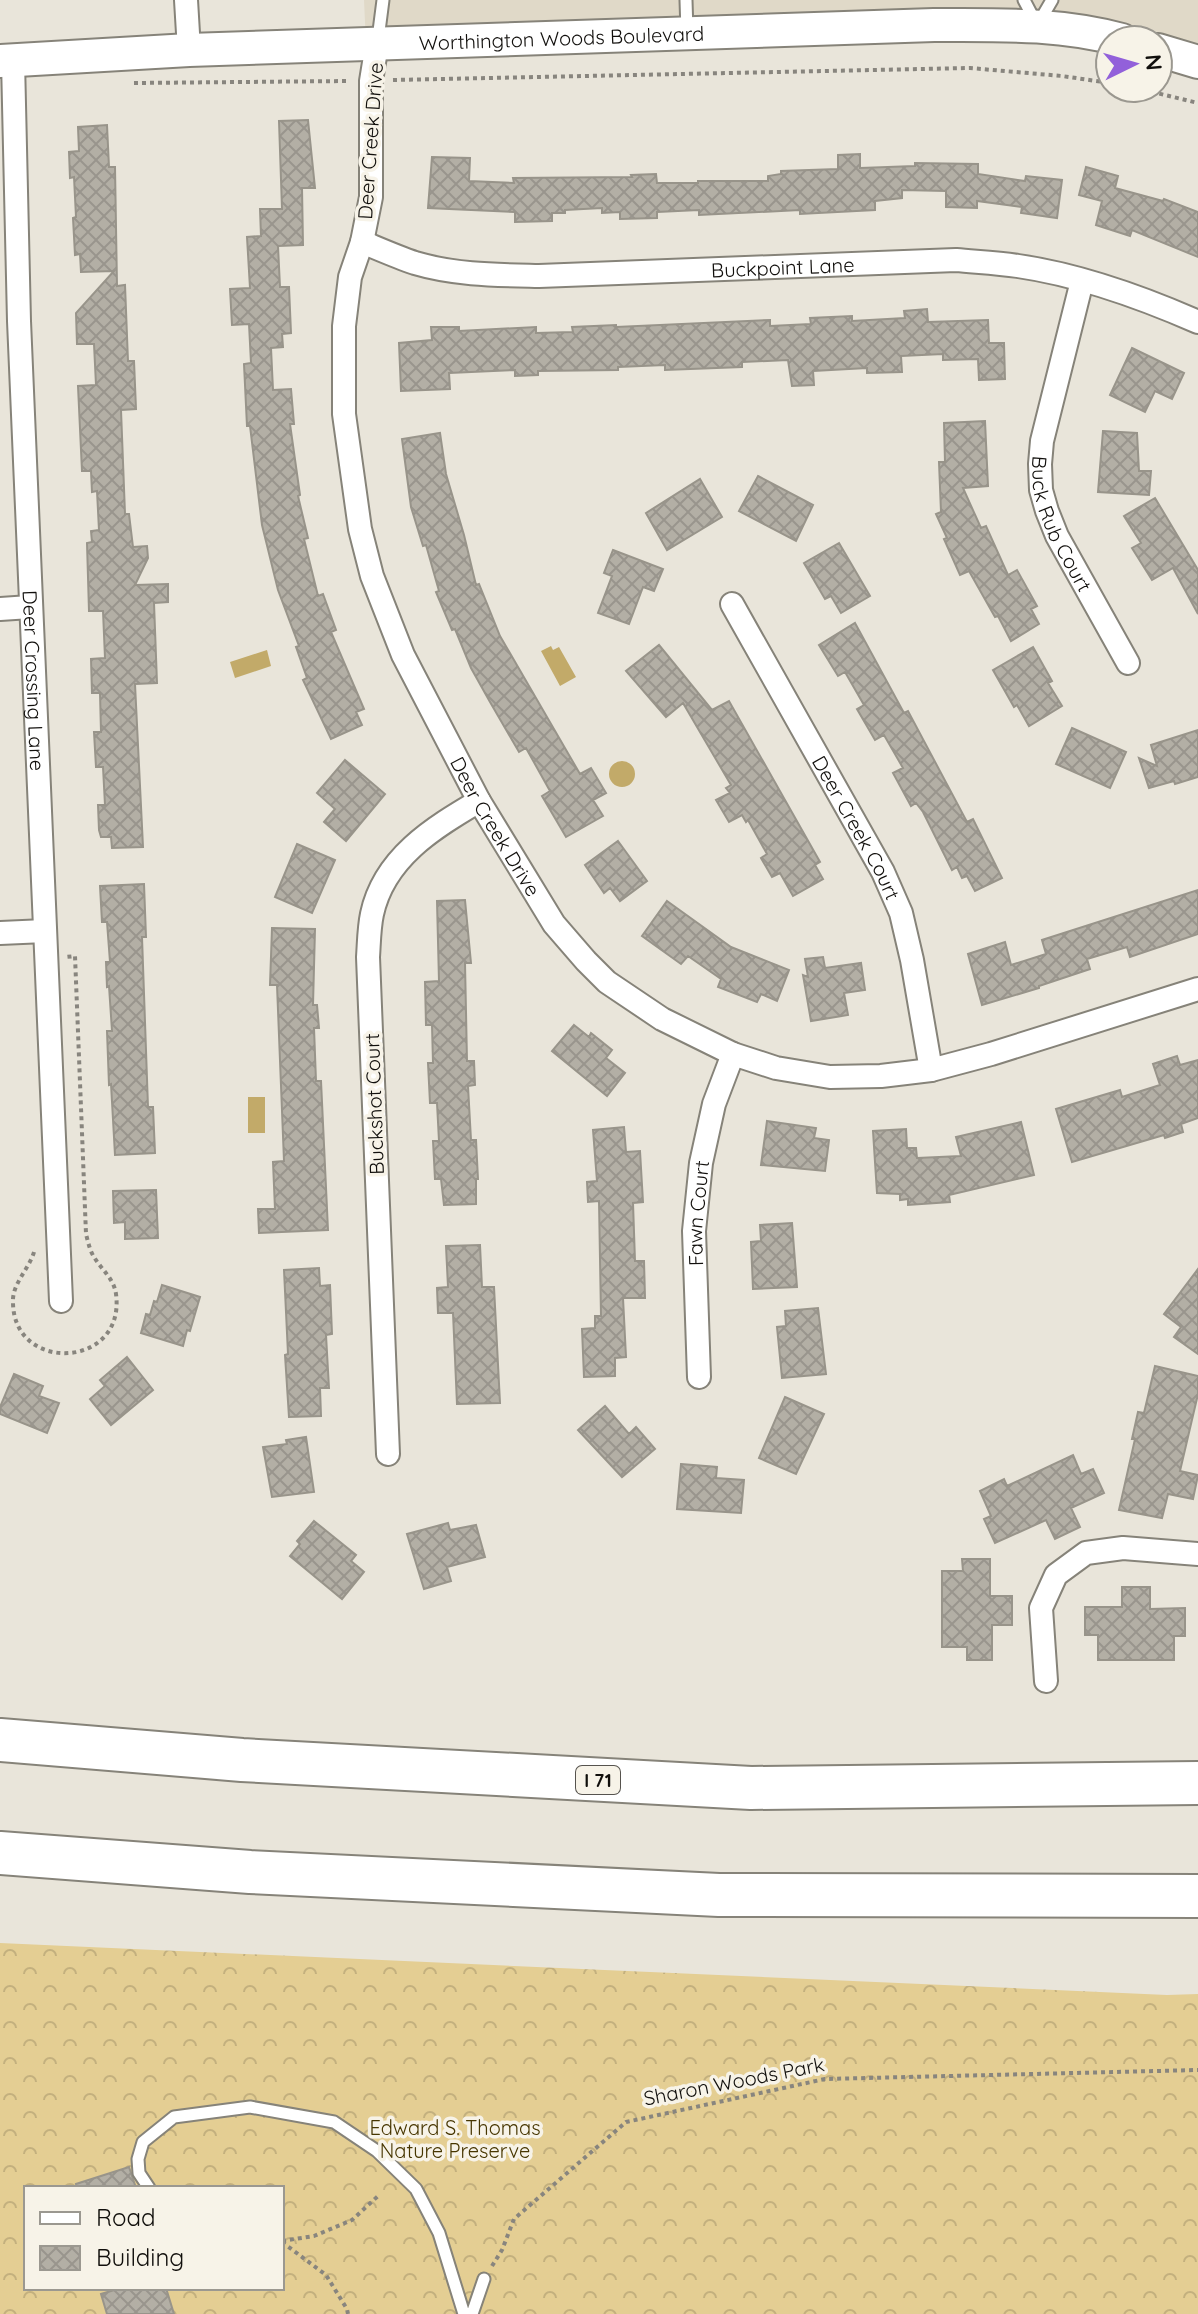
<svg xmlns="http://www.w3.org/2000/svg" width="1198" height="2314" font-family="Quicksand,sans-serif">
<style>
.built{fill:#e0d9c8}
.forest{fill:url(#forest-crowns);fill-rule:evenodd}
.water{fill:#c2aa69}
.building{fill:url(#building-cross-hatch);stroke:#98948a;stroke-width:2}
.lines{fill:none;stroke-linecap:round;stroke-linejoin:round}
.service-casing{stroke:#868379;stroke-width:15}
.minor-casing{stroke:#868379;stroke-width:26}
.secondary-casing{stroke:#868379;stroke-width:36}
.motorway-casing{stroke:#868379;stroke-width:46}
.path{stroke:#88857e;stroke-width:4;stroke-dasharray:4 4;stroke-linecap:butt}
.service{stroke:#fff;stroke-width:11}
.minor{stroke:#fff;stroke-width:22}
.secondary{stroke:#fff;stroke-width:32}
.motorway{stroke:#fff;stroke-width:42}
.labels{text-anchor:middle;dominant-baseline:central;stroke-width:7;stroke-linejoin:round;paint-order:stroke}
.shield{fill:#f7f3e8;stroke:#56534e;stroke-width:2}
.shield-label{font-size:18px;font-weight:bold;fill:#110f0c}
.street-label{font-size:20px;fill:#110f0c;stroke:#f7f3e8}
.park-label{font-size:20px;fill:#473600;stroke:#f7f3e8}
</style>
<defs>
<pattern id="forest-crowns" width="20" height="18" patternUnits="userSpaceOnUse" patternTransform="scale(2)"><rect width="20" height="18" fill="#e4ce93"/><path d="M2 6a3 3 0 1 1 6 0M12 15a3 3 0 1 1 6 0" fill="none" stroke="#c3b07e"/></pattern>
<pattern id="building-cross-hatch" width="8" height="8" patternUnits="userSpaceOnUse" patternTransform="scale(2)"><rect width="8" height="8" fill="#b3afa5"/><path d="M0 0l8 8M0 8l8-8" fill="none" stroke="#99958d"/></pattern>
</defs>
<rect width="100%" height="100%" fill="#e9e5da"/>
<path class="built" d="M364,0H1198V62L1158,40H1122L1107,36L366,44Z"/>
<path class="forest" d="M0,1943L1167,1995L1198,1994V2314H0ZM26,2188H282V2288H26Z"/>
<path class="water" d="M551,646L553,650L559,647L576,677L560,686L541,651Z
M267,650L271,666L235,678L230,662Z
M609 774a13 13 0 1 1 26 0a13 13 0 1 1-26 0Z
M248,1097H265V1133H248Z"/>
<path class="building" d="M308,120L315,188H302L303,245L278,246L280,287H289L291,333L282,334L283,347L271,348L273,390L291,389L294,424H290L300,495L298,496L308,538L304,539L318,596L323,594L336,630L331,632L364,709L356,712L362,725L331,739L303,680L307,678L296,647L299,646L278,590L262,525L250,426H247L244,364L251,363L249,324L232,325L230,289L250,288L247,237L261,236L260,209H282L279,121Z
M107,125L109,167H115L117,286L125,285L128,361H134L136,409L121,410L125,514H129L133,547L147,546L148,558L135,585L168,584V602L154,603L157,683L135,684L143,847L112,848L111,837H101L99,830L98,805H105L103,767H96L94,732H101L100,693H92L91,659L105,658L103,611H89L87,543L92,542L91,531L99,530L97,491L92,492L91,471H82L78,386L96,385L94,344H77L76,313L114,271L81,272L80,254L75,255L73,218L76,217L74,177L70,178L69,152L79,151L78,127Z
M860,154V168L915,166V163L978,164V174L1025,181L1026,176L1062,180L1057,218L1021,213L1022,207L977,201V208L946,207V191L902,190V198L875,201V210L800,214V210L699,215V210L657,212V218L620,219V212L602,213V208L565,210V213H552V221L515,222V212L428,208L432,157L470,158L469,181L514,183L513,178L632,177L631,175L656,174L657,183H698V181H768V176L781,174V171L838,169V155Z
M1086,167L1118,176L1115,188L1163,201L1164,199L1198,212V257L1132,230L1130,236L1096,225L1102,201L1079,195Z
M927,309L928,322L988,320L989,343H1004L1005,379L979,380L978,359L943,360V354L901,356L902,372L867,373V368L813,371L814,385L792,386L788,360L742,362V367L665,370V365L618,367V370L538,371V375L515,376V370L449,373L450,389L401,391L399,343L432,340L431,327H459V331L536,327V333L573,332L572,327L616,325V327L770,320V326L811,324L810,318L852,316V321L905,318L904,311Z
M1132,348L1184,373L1172,399L1155,391L1145,412L1110,395Z
M985,421L988,486L963,488L981,528L986,526L1008,575L1017,570L1037,606L1031,609L1039,624L1011,641L998,616L995,617L969,571L960,575L944,539L947,538L936,514L941,512L939,462H945L944,423Z
M1103,431L1137,433L1139,471H1151L1149,495L1098,492Z
M440,433L446,474L464,535L476,585L479,584L500,636L580,774L591,768L606,793L593,800L603,816L566,837L542,796L550,791L526,748L519,752L490,702L471,668L455,629L452,630L436,592L439,591L426,545L423,546L411,507L402,439Z
M758,476L813,505L796,541L739,511Z
M700,479L722,517L667,550L646,513Z
M1155,498L1198,570V614L1173,568L1152,580L1132,548L1141,543L1124,516Z
M839,543L870,596L841,613L831,596L825,599L804,563Z
M613,550L663,569L654,591L643,587L629,624L598,613L612,576L604,573Z
M855,623L904,713L908,711L967,822L973,819L1002,878L975,891L967,876L962,878L957,867L952,870L923,812L916,803L911,806L893,773L903,768L884,735L875,740L857,709L864,705L845,672L838,676L819,645Z
M659,645L712,710L729,701L820,862L815,865L823,879L793,896L780,873L772,877L761,858L767,854L748,820L746,822L742,815L729,822L716,800L730,793L726,788L731,785L683,703L666,717L626,671Z
M1033,647L1052,681L1048,683L1062,706L1029,726L1017,705L1014,707L993,670Z
M1072,728L1126,752L1110,788L1056,764Z
M1198,730V777L1175,784L1174,781L1149,788L1139,758L1157,766L1151,745Z
M345,760L385,794L346,841L324,822L335,809L317,793Z
M618,841L647,881L620,901L610,888L604,893L585,865Z
M297,844L335,860L312,913L275,897Z
M144,884L146,937H142L148,1107H153L155,1153L115,1155L111,1084L109,1085L107,1031H112L109,986L107,987L106,962H110L107,922H102L100,886Z
M1198,890V934L1130,957L1127,947L1087,959L1090,969L1039,986V988L982,1005L968,954L1005,942L1011,965L1046,954L1042,940Z
M465,900L471,963H465L467,1061H474L475,1085L468,1086L471,1140H476L478,1179H476V1204L444,1205L441,1179H435L433,1141H439L437,1103H430L428,1063H433L432,1025H426L425,982L439,981L437,901Z
M667,901L731,947L789,970L777,1001L761,994L757,1002L718,987L721,979L688,956L681,964L642,936Z
M272,928L315,929L313,1005H317L319,1028H314L316,1081H321L328,1230L259,1233L258,1209H275L273,1162L284,1161L277,985H270Z
M823,957L825,968L861,963L865,990L844,993L848,1015L811,1021L803,975L808,977L805,959Z
M574,1025L589,1037L591,1033L612,1050L606,1058L625,1073L607,1096L552,1051Z
M1177,1056L1180,1065L1198,1060V1118L1181,1124L1183,1132L1165,1138L1164,1135L1072,1162L1056,1109L1120,1090L1122,1097L1160,1085L1153,1064Z
M767,1121L816,1128L814,1138L829,1140L825,1171L761,1165Z
M1021,1122L1034,1175L949,1195L950,1202L908,1205V1199L900,1200V1194L877,1193L873,1131L906,1129L907,1148H916L917,1158L961,1156L956,1137Z
M624,1127L626,1152L640,1151L643,1202L633,1203L635,1261H644L645,1298H623L626,1357L615,1358V1376L584,1377L582,1329L595,1328V1316H601L599,1201L588,1202L587,1182L597,1181L593,1130Z
M156,1190L158,1238L125,1239V1222L114,1223L113,1191Z
M792,1223L797,1287L753,1289L751,1242L761,1241L760,1225Z
M480,1245L482,1287H494L500,1403L457,1404L453,1313H438L437,1288L448,1287L446,1246Z
M319,1268L320,1286L330,1285L332,1334L326,1335L329,1388H320L321,1416L289,1417L285,1355L288,1354L284,1270Z
M1198,1269V1354L1174,1337L1181,1327L1164,1314Z
M162,1285L200,1297L190,1331L187,1330L183,1346L141,1333L146,1314L150,1315L154,1301L157,1302Z
M818,1308L826,1374L782,1378L777,1327L786,1326L785,1311Z
M127,1357L153,1390L111,1425L90,1399L105,1386L100,1380Z
M1155,1366L1198,1376V1394L1180,1471L1198,1475L1193,1499L1168,1494L1162,1518L1119,1510L1135,1439H1132L1138,1412L1144,1413Z
M14,1374L43,1386L39,1396L59,1403L47,1433L0,1414V1407Z
M785,1397L824,1414L796,1474L759,1458Z
M605,1406L629,1434L636,1427L655,1449L622,1477L578,1430Z
M306,1437L314,1492L272,1497L263,1447L287,1444L286,1440Z
M1073,1455L1081,1474L1093,1469L1104,1493L1071,1508L1080,1527L1055,1539L1046,1520L995,1543L984,1519L991,1516L980,1491L1004,1479L1007,1486Z
M681,1464L717,1467L716,1478L744,1480L741,1513L677,1509Z
M314,1521L356,1555L351,1561L364,1572L342,1599L290,1556L300,1544L297,1541Z
M448,1523L450,1530L476,1525L485,1557L447,1567L451,1581L424,1589L407,1534Z
M962,1559H990V1596H1012V1625H992V1660H967V1647H942V1571H963Z
M1122,1587H1150V1609L1185,1608V1636H1174V1660H1098V1635H1085V1607H1122Z
M129,2167L136,2188H77L76,2184Z
M121,2288H166L174,2314H107L101,2294Z"/>
<g class="lines">
<defs>
<path id="service" d="M686,0L687,32
M1024,0L1035,21
M1038,24L1052,0
M378,39L383,0
M149,2188L139,2173L138,2159L143,2142L174,2117L250,2107L334,2122L377,2151L416,2189L439,2233L464,2314
M472,2314L484,2279"/>
<g id="minor">
<path d="M186,0L189,50"/>
<path id="s1" d="M377,44L371,81V197L362,242L350,277L344,326V414L360,529L372,576L403,655L479,801L554,924L586,961L607,982L662,1019L733,1054L776,1068L830,1077L881,1076L931,1070L991,1054L1198,989"/>
<path id="s2" d="M13,61L19,321L61,1301"/>
<path id="s3" d="M362,242C379,249 397,257 415,263C455,275 497,275 539,276L956,260C977,262 998,263 1018,266C1080,275 1141,297 1198,322"/>
<path id="s4" d="M1082,281L1042,441L1040,464L1041,490L1047,511L1057,536L1128,663"/>
<path id="s5" d="M732,604L883,872L901,913L912,960L931,1070"/>
<path d="M0,609L30,607"/>
<path d="M0,933L45,931"/>
<path id="s6" d="M699,1377L694,1231L701,1163L714,1104L733,1054"/>
<path d="M388,1454L368,957C369,943 369,928 372,914C384,858 433,828 479,801"/>
<path d="M1046,1681L1041,1608L1056,1575L1086,1553L1123,1548L1198,1554"/>
</g>
<g id="secondary">
<path d="M1158,50L1198,62"/>
<path id="s7" d="M0,61L189,50L934,25C998,25 1060,23 1122,40"/>
</g>
<path id="motorway" d="M0,1740L242,1760L751,1788L1198,1783
M0,1853L250,1872L719,1895L1198,1896"/>
</defs>
<use href="#service" class="service-casing"/>
<use href="#minor" class="minor-casing"/>
<use href="#secondary" class="secondary-casing"/>
<use href="#motorway" class="motorway-casing"/>
<path class="path" d="M393,80L970,68L1062,76L1110,83
M134,83L349,81
M1136,88L1198,103
M34,1252C29,1269 12,1284 13,1302C13,1374 126,1369 116,1294C114,1279 102,1270 94,1257C90,1251 88,1242 86,1234L75,956L66,957
M282,2241L314,2236L352,2220L378,2196
M282,2242L326,2275L347,2309L348,2314
M492,2266L502,2250L514,2219L626,2122L825,2079L1198,2070"/>
<use href="#service" class="service"/>
<use href="#minor" class="minor"/>
<use href="#secondary" class="secondary"/>
<use href="#motorway" class="motorway"/>
</g>
<g class="labels">
<rect class="shield" x="576" y="1766" width="44" height="28" rx="6"/>
<g class="shield-label">
<text x="598" y="1780">I 71</text>
</g>
<g class="street-label">
<text stroke="none"><textPath href="#s7" startOffset="562">Worthington Woods Boulevard</textPath></text>
<text transform="translate(370 141) rotate(-86)">Deer Creek Drive</text>
<text stroke="none"><textPath href="#s3" startOffset="426">Buckpoint Lane</textPath></text>
<text stroke="none"><textPath href="#s4" startOffset="252">Buck Rub Court</textPath></text>
<text stroke="none"><textPath href="#s2" startOffset="620">Deer Crossing Lane</textPath></text>
<text stroke="none"><textPath href="#s1" startOffset="818">Deer Creek Drive</textPath></text>
<text stroke="none"><textPath href="#s5" startOffset="256">Deer Creek Court</textPath></text>
<text transform="translate(374 1104) rotate(-92)">Buckshot Court</text>
<text stroke="none"><textPath href="#s6" startOffset="164">Fawn Court</textPath></text>
<text transform="translate(734 2081) rotate(-11)">Sharon Woods Park</text>
</g>
<g class="park-label">
<text x="455" y="2127">Edward S. Thomas<tspan x="455" dy="23">Nature Preserve</tspan></text>
</g>
</g>
<rect x="24" y="2186" width="260" height="104" fill="#f7f3e8" stroke="#9b9890" stroke-width="2"/>
<rect x="40" y="2212" width="40" height="12" fill="#ffffff" stroke="#9b9890" stroke-width="2"/>
<text x="96" y="2226" font-size="24" fill="#110f0c">Road</text>
<rect x="40" y="2246" width="40" height="24" fill="url(#building-cross-hatch)" stroke="#9b9890" stroke-width="2"/>
<text x="96" y="2266" font-size="24" fill="#110f0c">Building</text>
<g transform="translate(1134 64) rotate(85)"><circle r="38" fill="#f7f3e8" stroke="#9b9890" stroke-width="2"/>
<path d="M0-6L14 30L0 20L-14 30Z" fill="#9260da"/>
<text y="-12" font-size="22" font-weight="bold" text-anchor="middle" fill="#110f0c">N</text>
</g>
</svg>
